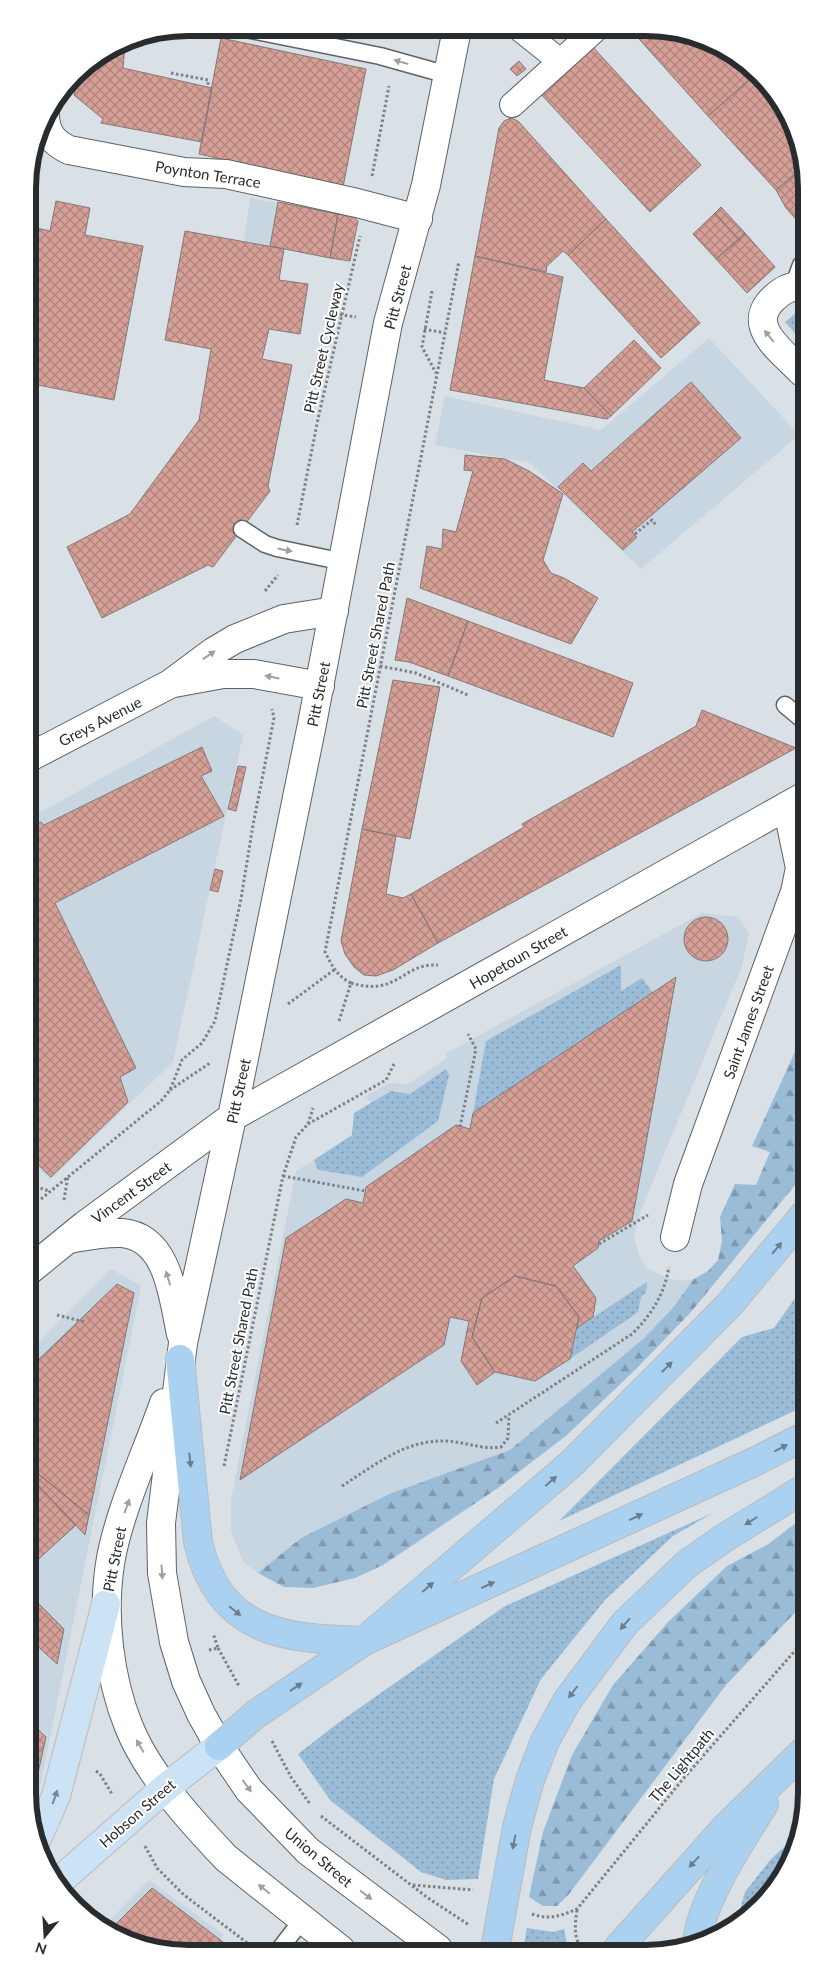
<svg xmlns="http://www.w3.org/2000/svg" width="834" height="1981" font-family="Lato,sans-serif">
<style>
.built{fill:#c8d6e1}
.grass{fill:url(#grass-dots)}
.forest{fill:url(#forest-firs)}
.building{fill:url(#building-cross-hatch);stroke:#827978}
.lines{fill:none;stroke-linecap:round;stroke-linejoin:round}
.service-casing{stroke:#5d6368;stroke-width:19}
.pedestrian-casing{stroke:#5d6368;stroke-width:26}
.minor-casing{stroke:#5d6368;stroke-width:30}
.tertiary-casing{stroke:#5d6368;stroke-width:30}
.secondary-casing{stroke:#5d6368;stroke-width:30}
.primary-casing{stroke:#bbbbbc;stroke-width:30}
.motorway-casing{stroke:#bbbbbc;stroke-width:30}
.path{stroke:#7c8185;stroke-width:3;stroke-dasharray:2.5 2.5;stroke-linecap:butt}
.service{stroke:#fff;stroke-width:16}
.pedestrian{stroke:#fff;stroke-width:24}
.minor{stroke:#fff;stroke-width:28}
.tertiary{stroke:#fff;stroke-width:28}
.secondary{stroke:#fff;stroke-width:28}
.primary{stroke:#cce3f6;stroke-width:28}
.motorway{stroke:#aad1f0;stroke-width:28}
.oneway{fill:#9fa0a1}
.oneway2{fill:#6a7e8f}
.oneway3{fill:#7a8892}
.labels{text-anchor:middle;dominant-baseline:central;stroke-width:4;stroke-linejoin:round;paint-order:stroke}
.street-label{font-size:15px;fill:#292c2e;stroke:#fff}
.rim{fill:none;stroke:#292c2e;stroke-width:6}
</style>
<defs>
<pattern id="grass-dots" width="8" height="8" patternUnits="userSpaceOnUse" patternTransform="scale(1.25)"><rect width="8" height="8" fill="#9bbcd7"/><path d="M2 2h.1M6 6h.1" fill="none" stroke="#7e99af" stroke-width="1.8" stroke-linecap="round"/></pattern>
<pattern id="forest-firs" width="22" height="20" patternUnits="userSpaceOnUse" patternTransform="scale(1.25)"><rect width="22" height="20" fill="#9bbcd7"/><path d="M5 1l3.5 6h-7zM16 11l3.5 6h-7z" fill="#7e99af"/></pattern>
<pattern id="building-cross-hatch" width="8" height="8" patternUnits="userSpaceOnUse" patternTransform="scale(1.25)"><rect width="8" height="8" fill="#d7a097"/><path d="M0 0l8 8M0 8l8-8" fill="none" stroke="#ae837c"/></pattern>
</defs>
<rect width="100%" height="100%" fill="#d9e0e6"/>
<path class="built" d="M250,198L338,214L330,258L244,242Z
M709,338L799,435L641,569L530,463L435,445L445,396L601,430Z
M214,716L243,735L173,1062L50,1180L38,1168L31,1174L30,818Z
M702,913L738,917L749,933L742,966L641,1210L634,1235L639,1255L646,1268L670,1279L680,1281L694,1279L672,1309L643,1339L510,1450L389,1494L301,1538L258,1573L243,1561L231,1531V1499L296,1171L352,1137L354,1113L371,1104L366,1096L389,1083L408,1084L447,1058L445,1054Z
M111,1269L141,1286L35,1812L33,1814L31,1350Z
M149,1880L224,1935L212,1950H157L105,1925Z"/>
<path class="grass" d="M802,308V341L785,322Z
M621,965V991L642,978L653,993L473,1113L486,1041Z
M446,1069L449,1075L438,1121L362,1177L318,1170L314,1160L352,1135L354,1113L391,1091L410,1094Z
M647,1282L646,1293L641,1297L638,1312L570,1359L577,1328Z
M805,1284V1406L559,1521L742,1337L774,1328Z
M713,1513L673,1536L605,1600L541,1679L494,1779L478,1879L446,1880L421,1872L330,1800L298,1754L338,1723L505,1606Z
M799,1833L794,1854L767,1898L736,1924L745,1892L770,1860Z
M527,1928L553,1932L564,1929L568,1949H523Z"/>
<path class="forest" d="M804,1025V1174L691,1312L636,1369L567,1435L498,1488L383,1565L355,1578L313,1588L284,1587L258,1573L301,1538L389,1494L510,1450L643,1339L672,1309L694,1279L708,1271L718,1260L722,1241L720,1217L735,1184L756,1185L770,1152L752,1146L794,1054Z
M805,1516L806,1601L726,1685L569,1894L557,1906H543L529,1897L543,1832L572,1755L613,1685L669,1621L727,1566L767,1545Z"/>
<path class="building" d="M343,28L362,29L349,37Z
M631,30L677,31L717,44L757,73L708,116Z
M221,38L366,69L343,187L199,154Z
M121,44L125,45L123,68L212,88L202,142L101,123L103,119L74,95L78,72L82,68Z
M591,45L701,165L650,212L539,92Z
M519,61L526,69L517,76L510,69Z
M757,73L801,147V169L776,190L708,116Z
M511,118L518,121L606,219L568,255L563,251L547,266L546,272L475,256L499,128L504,121Z
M801,169V225L786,208L776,190Z
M56,201L90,208L85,235L143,246L114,400L28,383V226L50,231Z
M278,202L338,214L330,258L270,246Z
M721,207L745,233L739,240L715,213Z
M715,213L739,240L716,259L693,234Z
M338,214L354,217L358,221L350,261L330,258Z
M606,219L700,323L661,358L568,255Z
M185,231L284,249L279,280L308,284L300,334L269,329L262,359L292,365L268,486L270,491L213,567L208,565L102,618L67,547L130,514L199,420L211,349L165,340Z
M745,233L775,267L747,293L716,259Z
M475,256L563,277L544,380L584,388L611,416L607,419L450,390Z
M634,340L661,368L611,416L584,388Z
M691,382L741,438L632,532L637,537L623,550L558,487L583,463L591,471Z
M465,455L505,459L529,471L563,494L543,560L551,573L564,578L598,598L571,644L420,588L427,546L442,549L443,529L456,532L473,471L464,470Z
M407,598L468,621L448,676L409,662L395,660Z
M468,621L633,683L613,737L448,676Z
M393,680L440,687L410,839L362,829Z
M702,710L796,748L438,943L411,894L524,827L522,824L696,726Z
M202,747L212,771L201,776L224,816L55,903L136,1068L120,1077L128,1102L51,1177L31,1158L30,915L32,914L30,909V828L41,822L44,825Z
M238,766L246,767L236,811L228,809Z
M362,829L396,836L386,894L403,898L411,894L438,943L393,970L376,976L364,975L354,967L345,954L341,941Z
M215,869L223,871L218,892L210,890Z
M684 939a22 22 0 1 1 44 0a22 22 0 1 1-44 0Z
M676,977L632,1221L599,1241L598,1248L573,1266L596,1298L593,1317L577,1328L579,1317L556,1286L515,1276L482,1298L472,1337L495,1372L477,1385L461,1361L469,1321L450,1317L444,1345L240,1480L286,1238L346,1199L363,1203L366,1187L456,1125L470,1129L473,1113Z
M515,1276L556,1286L579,1317L570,1359L535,1381L495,1372L472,1337L482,1298Z
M117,1284L134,1293L89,1515L37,1473L38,1459L32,1452L31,1367Z
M37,1473L89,1515L85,1535L32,1479Z
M32,1479L76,1525L32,1565Z
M32,1597L64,1629L57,1664L32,1641Z
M33,1725L46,1737L33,1796Z
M152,1888L223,1942L217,1950H157L112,1928Z
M223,1942L235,1950H217Z"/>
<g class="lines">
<defs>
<path id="service" d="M241,28L380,56L448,75
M793,287L801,265
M242,529L265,544L277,548L344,562
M785,705L803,720
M279,1950L302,1920"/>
<path id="pedestrian" d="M521,30L560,61
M512,105L595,30"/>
<path id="minor" d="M45,116C46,134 54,143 69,150L184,172L226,174L357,203L418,219
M802,287C789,286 783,290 774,298C744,326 782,351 802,372
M675,1237L688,1184L795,892L800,868L787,806"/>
<path id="tertiary" d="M174,683L223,674H254L320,686
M30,757L170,684L213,652L235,639L284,619L334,611
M31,1269L85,1225L232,1117"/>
<path id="secondary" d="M232,1117L803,797
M68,1239C86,1236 104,1232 122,1233C169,1237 173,1298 181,1334
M164,1403C147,1452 118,1513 110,1564C102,1616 109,1678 129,1727C148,1774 191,1821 226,1858L341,1950
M438,1949L308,1851L249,1790L219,1746L201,1714L186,1681L174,1642L162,1573L161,1523L183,1343L232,1117L312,724L388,323L426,185L457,29"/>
<path id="primary" d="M36,1841L56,1796L106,1604
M57,1883L165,1788L219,1746"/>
<path id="motorway" d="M180,1359L198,1542C219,1633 284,1639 364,1641L756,1461L805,1436
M219,1746L256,1714L364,1641L571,1464L729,1305L804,1215
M697,1944C700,1901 742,1840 764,1804
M618,1948L727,1826L806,1749
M495,1949L517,1827L530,1780L545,1741L567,1701L625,1623L687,1564L724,1538L805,1488"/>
</defs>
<use href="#service" class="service-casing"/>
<use href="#pedestrian" class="pedestrian-casing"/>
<use href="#minor" class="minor-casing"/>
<use href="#tertiary" class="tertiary-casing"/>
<use href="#secondary" class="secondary-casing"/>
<use href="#primary" class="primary-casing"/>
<use href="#motorway" class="motorway-casing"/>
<path class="path" d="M399,36L401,29
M171,73L208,80V87
M372,176L389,86
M432,291L422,347L436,373
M330,313L356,317
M424,329L445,333
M297,525L318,419L360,236
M635,534L652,520L656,525
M265,591L278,575
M380,666L416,673L468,695
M351,983C398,997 402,963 438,965
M288,1004L334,970
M339,1021L351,983C337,976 332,966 325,952L459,261
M170,1090L210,1063
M308,1124L386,1080L394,1064
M460,1127L476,1049L468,1034
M283,1176L365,1191
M31,1185L49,1191
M41,1199L161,1101L170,1090L182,1060L202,1043L215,1021L241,899L253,825L274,718L272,709
M64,1200L68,1176
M599,1244L648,1215
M57,1315L85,1322
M496,1423L632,1334C652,1314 664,1295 669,1267
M224,1466L283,1176L296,1137L308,1124L313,1108
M342,1486C375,1465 406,1439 447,1441C466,1442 483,1450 501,1447L508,1438L509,1415
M218,1648L239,1686
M209,1650L218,1648L213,1633
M272,1741L291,1777L310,1804
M96,1771L100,1774L112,1794
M321,1816L428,1898L469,1925
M145,1846L157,1868L184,1895L254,1948
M413,1885L473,1890
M577,1910C575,1924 573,1937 582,1949
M532,1914C548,1920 561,1916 577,1909L683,1779L806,1638"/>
<use href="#service" class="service"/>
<use href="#pedestrian" class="pedestrian"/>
<use href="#minor" class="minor"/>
<use href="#tertiary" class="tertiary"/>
<use href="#secondary" class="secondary"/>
<use href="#primary" class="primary"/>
<use href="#motorway" class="motorway"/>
</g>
<defs><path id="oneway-solid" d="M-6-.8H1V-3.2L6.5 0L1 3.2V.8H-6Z" transform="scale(1.25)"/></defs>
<g class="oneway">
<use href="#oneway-solid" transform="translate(401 62) rotate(-164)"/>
<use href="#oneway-solid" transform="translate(769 336) rotate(-129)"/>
<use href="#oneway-solid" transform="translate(285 550) rotate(11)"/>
<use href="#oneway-solid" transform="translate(209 655) rotate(-34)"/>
<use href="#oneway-solid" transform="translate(272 677) rotate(-169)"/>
<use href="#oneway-solid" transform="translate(168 1278) rotate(-107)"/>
<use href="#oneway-solid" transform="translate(127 1506) rotate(-70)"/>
<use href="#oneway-solid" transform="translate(162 1572) rotate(86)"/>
<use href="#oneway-solid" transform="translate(140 1746) rotate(-120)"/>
<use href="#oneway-solid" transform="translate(247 1786) rotate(54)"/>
<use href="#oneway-solid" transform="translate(264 1889) rotate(-141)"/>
<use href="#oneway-solid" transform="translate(366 1895) rotate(37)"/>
</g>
<g class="oneway2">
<use href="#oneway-solid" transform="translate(777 1248) rotate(-50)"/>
<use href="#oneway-solid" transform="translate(667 1367) rotate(-45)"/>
<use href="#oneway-solid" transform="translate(781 1448) rotate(-27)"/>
<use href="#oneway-solid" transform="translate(190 1460) rotate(84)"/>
<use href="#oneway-solid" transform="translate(551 1481) rotate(-41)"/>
<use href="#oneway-solid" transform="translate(636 1517) rotate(-25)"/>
<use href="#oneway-solid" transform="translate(751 1521) rotate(148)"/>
<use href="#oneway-solid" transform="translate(488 1585) rotate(-25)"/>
<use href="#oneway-solid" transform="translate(428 1587) rotate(-41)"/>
<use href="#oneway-solid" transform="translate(235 1611) rotate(39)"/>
<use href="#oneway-solid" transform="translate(625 1624) rotate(131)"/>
<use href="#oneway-solid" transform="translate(296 1687) rotate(-34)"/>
<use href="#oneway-solid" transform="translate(573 1692) rotate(127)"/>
<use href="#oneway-solid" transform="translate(514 1842) rotate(101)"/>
<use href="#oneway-solid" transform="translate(694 1862) rotate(132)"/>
</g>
<use class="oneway3" href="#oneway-solid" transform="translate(55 1797) rotate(-71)"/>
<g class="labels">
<g class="street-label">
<text transform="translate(208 174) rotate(9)">Poynton Terrace</text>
<text transform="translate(397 297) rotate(-75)">Pitt Street</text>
<text transform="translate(323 348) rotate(-77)">Pitt Street Cycleway</text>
<text transform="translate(375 635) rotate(-79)">Pitt Street Shared Path</text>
<text transform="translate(318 694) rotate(-79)">Pitt Street</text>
<text transform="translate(100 721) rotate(-27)">Greys Avenue</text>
<text transform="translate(518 957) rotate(-30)">Hopetoun Street</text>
<text transform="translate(748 1022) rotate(-70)">Saint James Street</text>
<text transform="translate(238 1091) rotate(-78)">Pitt Street</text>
<text transform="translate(131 1192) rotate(-36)">Vincent Street</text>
<text transform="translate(238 1341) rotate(-79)">Pitt Street Shared Path</text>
<text transform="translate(114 1559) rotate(-79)">Pitt Street</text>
<text transform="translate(681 1765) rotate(-50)">The Lightpath</text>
<text transform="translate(137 1813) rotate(-41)">Hobson Street</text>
<text transform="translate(319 1857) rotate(40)">Union Street</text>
</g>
</g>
<path d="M0 0H834V1981H0ZM188 36H646A152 152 0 0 1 798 188V1793A152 152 0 0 1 646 1945H188A152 152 0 0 1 36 1793V188A152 152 0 0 1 188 36Z" fill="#fff" fill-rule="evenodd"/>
<path class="rim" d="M188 36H646A152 152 0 0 1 798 188V1793A152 152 0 0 1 646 1945H188A152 152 0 0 1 36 1793V188A152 152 0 0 1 188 36Z"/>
<g transform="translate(45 1936) rotate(198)" stroke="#ffffff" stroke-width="4" paint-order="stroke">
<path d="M0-4L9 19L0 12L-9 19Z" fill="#292c2e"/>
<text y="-8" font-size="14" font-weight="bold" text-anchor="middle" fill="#292c2e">N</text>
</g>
</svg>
